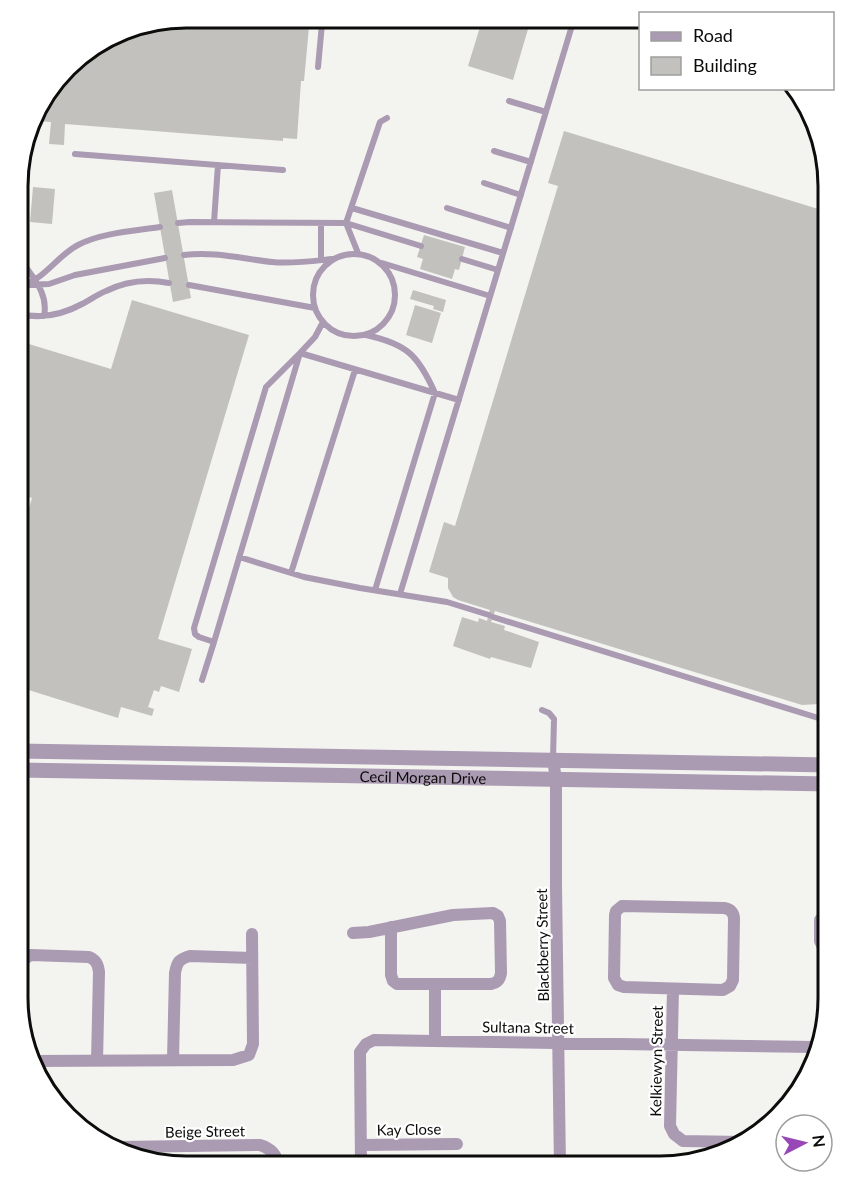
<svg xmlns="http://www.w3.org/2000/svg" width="846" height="1185" font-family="Lato,sans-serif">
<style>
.building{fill:#c2c1be}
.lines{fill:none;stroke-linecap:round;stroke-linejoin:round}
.service{stroke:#aa9ab2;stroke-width:6}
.minor{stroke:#aa9ab2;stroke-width:12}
.tertiary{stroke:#aa9ab2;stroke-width:15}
.labels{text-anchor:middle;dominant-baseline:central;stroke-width:4.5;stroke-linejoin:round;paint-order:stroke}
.street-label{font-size:15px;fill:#0c0c0b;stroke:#fff}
.rim{fill:none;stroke:#0c0c0b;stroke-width:3}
</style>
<rect width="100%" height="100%" fill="#f3f3f0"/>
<path class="building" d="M184,18L309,27L304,81H301L297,139L283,138V141L65,124L64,145L49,144L51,122L37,121L38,108L40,102L76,60L132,27Z
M488,19H531L513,80L468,66L480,27L485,29Z
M564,131L828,212V698L819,704L802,705L495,611L491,622L505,626L504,630L539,642L531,668L491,657L490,659L453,646L462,617L478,622L479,618L487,621L490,610L458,600L453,597L448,588V578L429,572L444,522L455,526L558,186L548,183Z
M33,187L55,189L52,224L30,222Z
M172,190L191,298L173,302L154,193Z
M424,235L465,247L459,270L455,269L452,279L420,269L423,259L417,257Z
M413,290L446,300L443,312L433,309L434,306L410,299Z
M132,300L249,335L158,639L192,649L179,692L161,686L159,692L154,690L148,707L154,709L152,716L121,707L118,718L19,687V541L32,498L19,494V341L111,369Z
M415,305L441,313L432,343L406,335Z"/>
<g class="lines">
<path class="service" d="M247,18L333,25
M318,67L322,24
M509,101L546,112
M494,151L531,162
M75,154L283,170
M19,176L27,141
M484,183L521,195
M352,208L503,253
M447,208L511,228
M214,222L218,165
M178,223L190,222L346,223L421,246
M321,223V260
M358,253L346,223L380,122L387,118
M313 295a41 41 0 1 1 82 0a41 41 0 1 1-82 0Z
M184,255C214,251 243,259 272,262C292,264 313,261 332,259
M19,257C31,276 49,292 44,316
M462,259L498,270
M382,263L490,296
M22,285C44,280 58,255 78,245C101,233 134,231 160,227
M26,285L49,284L75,275L165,258
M189,285L315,308
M19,314C41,319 62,315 82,304C90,300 98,294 106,291C126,281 148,279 169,283
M323,322L315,337L300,353L459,400
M366,335C407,344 418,355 435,393L375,590
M300,353L214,642L199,637L195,634L194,628L266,387Z
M239,557L304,577L360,588L447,602L489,615
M291,573L355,370
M400,594L574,19
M493,617L828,721
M202,680L214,642
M542,710L549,713L554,719L553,759"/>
<path class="minor" d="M553,759L556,780V886L560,1167
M622,906L724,908C731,909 734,913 734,919L733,980L730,986L723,990L624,987L618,985L614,978L615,915L616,911Z
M353,933L369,932L453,915L493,913L498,916L500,921L501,973C500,980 497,983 491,984H397L393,981L391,975V927
M828,952L825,951L820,941V920L828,911
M673,989L670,1126L674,1134L683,1141L742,1142
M21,1011L20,969C22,961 25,958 31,955L89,957C96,960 98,964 99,972L97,1061
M435,1040V985
M173,1060L175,973C177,962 179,959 190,956L252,958
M32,1061L233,1060L249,1055L253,1044L252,934
M361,1145L457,1144
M119,1147L260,1145C272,1149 276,1154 279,1166
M361,1166L360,1052L366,1044L374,1040L815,1047"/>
<g class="tertiary">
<path d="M18,751L828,765"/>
<path id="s1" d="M18,770L828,784"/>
</g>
</g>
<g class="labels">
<g class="street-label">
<text stroke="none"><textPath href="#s1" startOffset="405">Cecil Morgan Drive</textPath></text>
<text transform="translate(542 945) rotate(-91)">Blackberry Street</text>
<text transform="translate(528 1027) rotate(1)">Sultana Street</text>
<text transform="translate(656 1061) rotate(-89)">Kelkiewyn Street</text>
<text transform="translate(409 1129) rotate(-1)">Kay Close</text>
<text transform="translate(205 1131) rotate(-1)">Beige Street</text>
</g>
</g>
<path d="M0 0H846V1185H0ZM186 28H660A158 158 0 0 1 818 186V998A158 158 0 0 1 660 1156H186A158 158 0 0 1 28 998V186A158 158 0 0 1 186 28Z" fill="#fff" fill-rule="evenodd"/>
<path class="rim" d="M186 28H660A158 158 0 0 1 818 186V998A158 158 0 0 1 660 1156H186A158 158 0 0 1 28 998V186A158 158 0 0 1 186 28Z"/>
<rect x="639" y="12" width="195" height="78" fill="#ffffff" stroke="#9e9e9d" stroke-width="1.5"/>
<rect x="651" y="32" width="30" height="9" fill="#aa9ab2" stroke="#9e9e9d" stroke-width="1.5"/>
<text x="693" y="42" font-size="18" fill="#0c0c0b">Road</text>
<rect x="651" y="57" width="30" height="18" fill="#c2c1be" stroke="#9e9e9d" stroke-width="1.5"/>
<text x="693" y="72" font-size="18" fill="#0c0c0b">Building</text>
<g transform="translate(804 1143) rotate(83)"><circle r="28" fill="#ffffff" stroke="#9e9e9d" stroke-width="1.5"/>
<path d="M0-4.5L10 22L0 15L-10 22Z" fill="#9847b6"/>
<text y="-9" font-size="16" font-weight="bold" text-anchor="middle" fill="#0c0c0b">N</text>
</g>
</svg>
